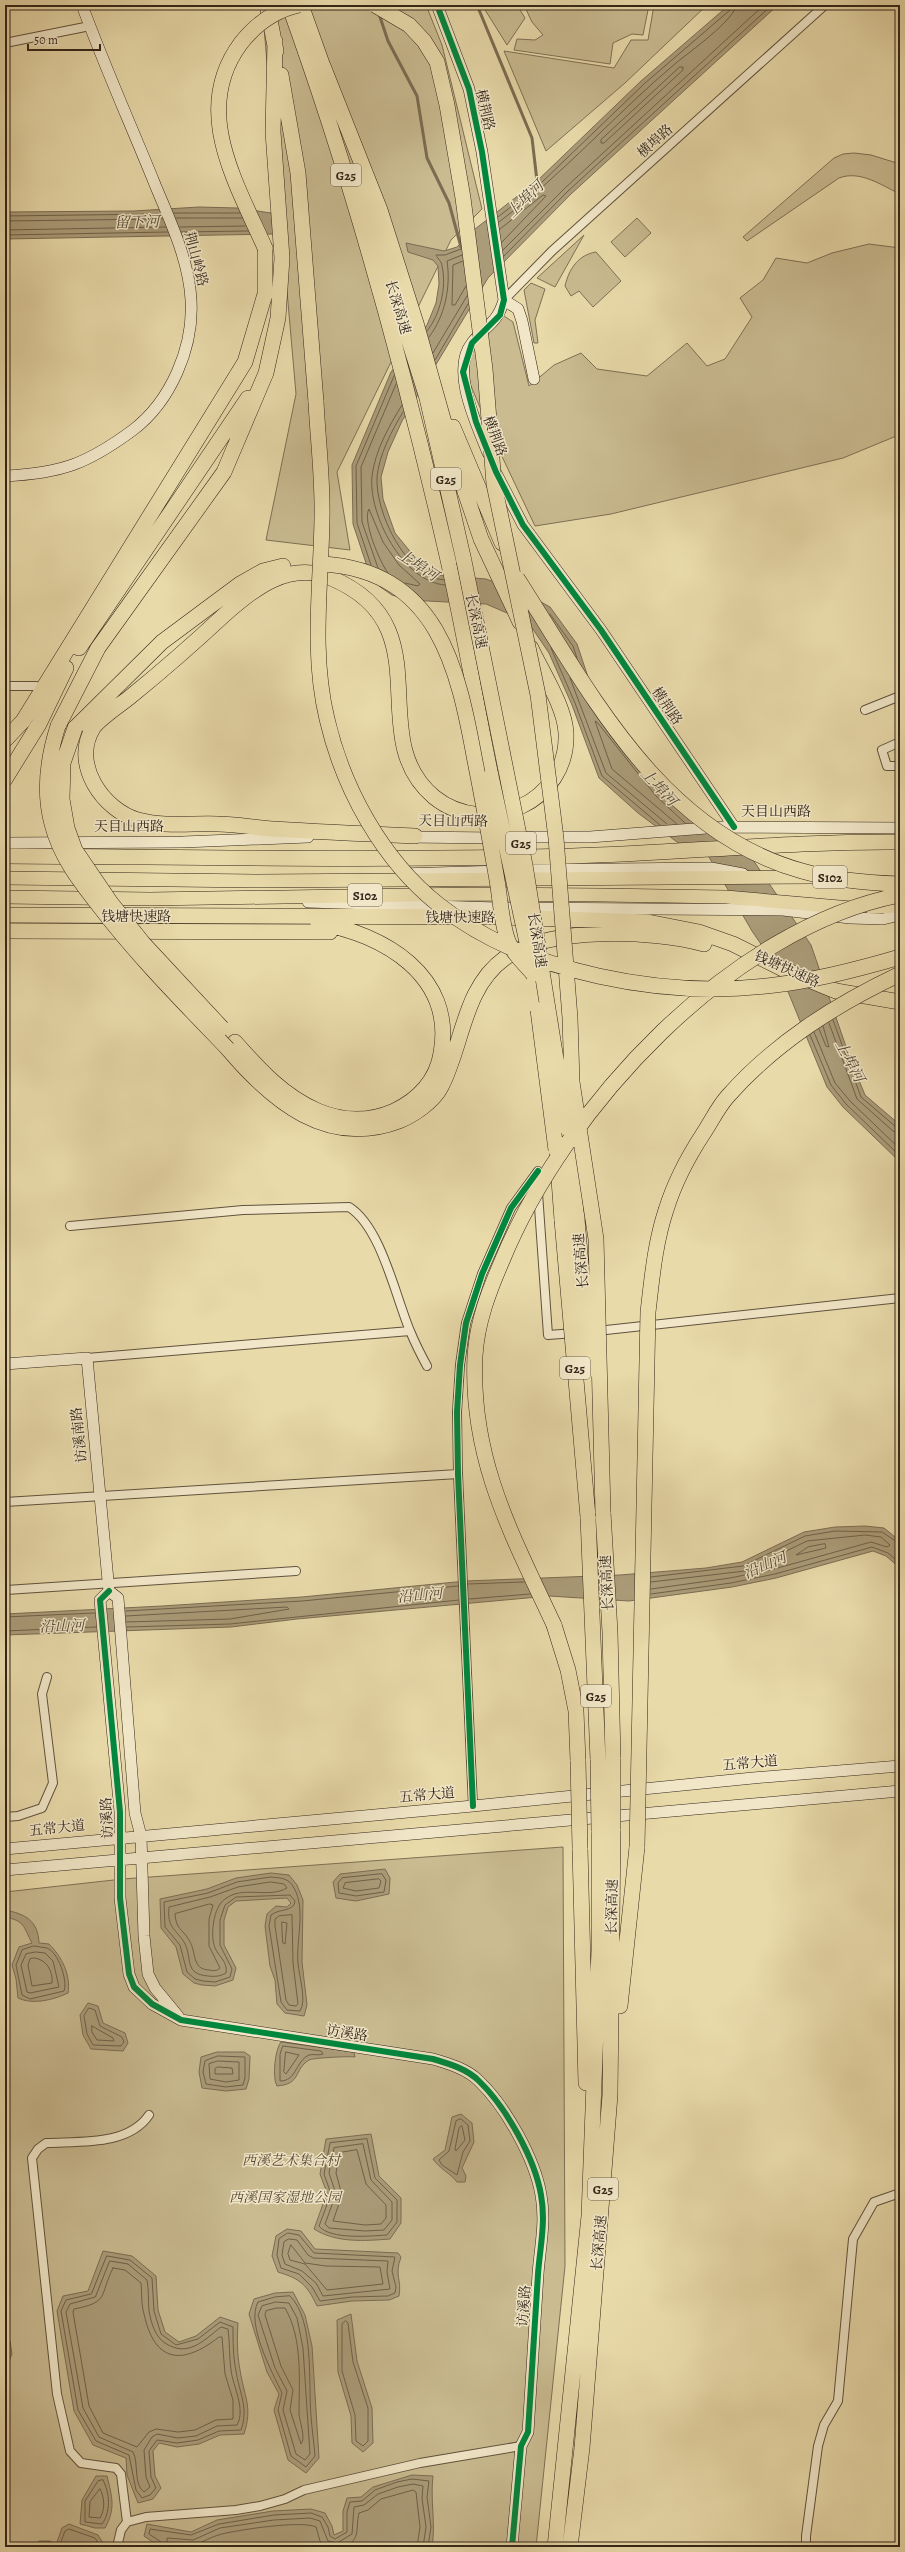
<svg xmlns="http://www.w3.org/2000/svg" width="905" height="2552" font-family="Alegreya,'Noto Serif SC',serif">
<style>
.green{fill:#cabb91;stroke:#7e7055}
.water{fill:#ab9c79;stroke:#7b6c53}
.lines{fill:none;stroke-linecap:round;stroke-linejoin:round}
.shore{stroke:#6f6049;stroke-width:1}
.stream{stroke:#7b6c53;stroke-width:3}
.street-casing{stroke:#60523d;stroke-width:10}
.secondary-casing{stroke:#332519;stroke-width:12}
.primary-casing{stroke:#332519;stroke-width:14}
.highway-casing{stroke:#332519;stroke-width:16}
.street{stroke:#f1e7c8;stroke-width:8}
.secondary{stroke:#f1e7c8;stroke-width:11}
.primary{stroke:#e9daaa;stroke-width:13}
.highway{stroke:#e9daaa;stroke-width:15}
.highway-bridge-casing{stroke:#332519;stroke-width:16;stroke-linecap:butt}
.highway-bridge{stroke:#e9daaa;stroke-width:15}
.cycleway-casing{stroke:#f1e7c8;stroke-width:8}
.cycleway{stroke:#00873e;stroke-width:6}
.labels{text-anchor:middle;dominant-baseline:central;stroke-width:3;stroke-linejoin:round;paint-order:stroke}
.shield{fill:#f1e7c8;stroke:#6c5f4e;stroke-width:1}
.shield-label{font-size:13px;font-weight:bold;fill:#332519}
.street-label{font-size:14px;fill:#332519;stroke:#f1e7c8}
.park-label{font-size:14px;font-style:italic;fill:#594a37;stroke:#f1e7c8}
.water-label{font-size:15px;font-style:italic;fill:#574936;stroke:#f1e7c8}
</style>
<rect width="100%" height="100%" fill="#e9daaa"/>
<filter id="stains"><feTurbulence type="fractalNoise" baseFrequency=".005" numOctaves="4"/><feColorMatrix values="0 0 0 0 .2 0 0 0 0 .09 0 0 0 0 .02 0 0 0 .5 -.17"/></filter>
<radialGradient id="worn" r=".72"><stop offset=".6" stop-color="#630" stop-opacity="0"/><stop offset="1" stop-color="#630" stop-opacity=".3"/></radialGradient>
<path class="green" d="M262,5H426L442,45L482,209L451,240L337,472L350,550L266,540L296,394Z
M482,5H517L525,18L507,45Z
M524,5H649L643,35L632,34L613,43L610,64L514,50L517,39L535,40L543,35L532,22Z
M654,5H707L625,83L546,151L504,51L614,68L631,40H648Z
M854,153L871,155L900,164V194C881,185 860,170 839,178L747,241L743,237L834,158L843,154Z
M637,218L651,233L625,257L611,242Z
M584,235L555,287L537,278Z
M869,244L900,248V432L894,437L843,458L611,514L535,526L488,427L469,381V356L498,318L504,316L513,322L529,386L554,365L581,353L597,369L647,376L687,343L707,366L725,359L752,317L740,298L763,280L776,258L807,263L832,253Z
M596,252L621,281L593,307L579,291L571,296L565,286C569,269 578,255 596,252Z
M531,283L545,289L535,320L538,343H534L524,290Z
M563,1847L565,2266L536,2547H5V1892L123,1879Z"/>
<path class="water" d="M729,5H778L571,194L488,278L402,421L388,452L381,477L383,499L395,533L422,566L438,575L486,579L523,592L550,607L577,644L591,686L623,733L707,823L753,860L811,945L851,1061L865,1095L900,1125V1162L843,1107L827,1087L780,972L752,931L709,857L681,845L638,813L599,778L572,705L549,653L528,622L486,604L408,600L392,595L379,586L370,575L353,524L352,465L391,372L427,325L436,303L439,284L438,266L433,260L408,252L406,243L444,251L457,247L475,229L537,181L641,81Z
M199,207L237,208L271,213L274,234L5,239V212L134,211Z
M865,1526L884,1528L900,1541V1568L886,1556L873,1551L776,1578L732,1587L629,1601L549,1596L297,1619L231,1627L5,1635V1614L162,1606L302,1597L466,1581L620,1575L706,1568L742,1562L804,1532L835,1527Z
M385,1869L390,1878L389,1894L356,1901L336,1898L333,1882L340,1874Z
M271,1873L289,1875L297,1885L303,1900L302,1962L307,2005L304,2016L285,2013L277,2004L275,1980L270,1966L265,1926L267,1914L276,1906L287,1907L291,1903L287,1898L236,1901L228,1907L224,1920V1945L236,1968L233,1980L215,1986L202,1985L194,1983L183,1974L176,1947L161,1928L160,1899L207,1889L236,1878Z
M5,1910C26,1914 38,1921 39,1943L49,1944C62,1957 71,1975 68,1993C53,2000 33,2005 18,1998L16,1979L12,1965L19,1947L32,1943C23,1926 25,1921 5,1917Z
M88,2003L98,2006L103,2023L125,2033L128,2043L123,2051L91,2049L83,2035L80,2015Z
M281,2042L354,2052L355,2057C349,2056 312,2058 309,2060C293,2070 302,2084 277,2086C272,2078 275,2049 281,2042Z
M217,2052H244L250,2056L249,2079L246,2089L226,2091L202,2088L199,2072L201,2057Z
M461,2114L472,2123L474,2142L462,2168L466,2176L465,2182H457C450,2173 440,2169 433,2159L445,2150L452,2117Z
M371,2134L379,2176L401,2198V2223L390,2239C364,2241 336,2243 314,2229L327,2193L320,2174L326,2139Z
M287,2229L301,2231L315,2249L398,2253L401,2257C394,2276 402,2279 399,2296L389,2300L352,2301L317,2306C307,2285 301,2279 278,2272L272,2256L276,2236Z
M103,2251L132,2256L156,2276L158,2310L165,2332L179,2342L196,2336L220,2317L238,2323C237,2339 237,2354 240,2370C244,2396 253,2407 244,2434L220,2435L199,2444L177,2447L159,2443L153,2451L155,2476L161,2488L153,2499L138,2503L127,2475L126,2458L93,2445L74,2411L57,2311L63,2296L88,2291Z
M293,2292L305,2315L312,2346L319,2458L306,2473L288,2460L274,2410L279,2394L267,2372L249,2314L254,2299L275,2293Z
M351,2314L357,2361L372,2408L373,2443L363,2452L352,2443L351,2416L338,2372L337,2320Z
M5,2336L10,2341L12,2354L5,2370Z
M412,2475L433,2476C430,2500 436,2523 432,2547H160L144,2536L147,2524L191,2532L217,2520L273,2511L311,2509L325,2513L332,2526L334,2535L343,2531V2511L347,2498L361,2497L373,2487Z
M96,2476H107C112,2497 116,2508 105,2528H95L80,2524L82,2500Z
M69,2524L98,2535L103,2543L98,2547H35L39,2541H50L56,2545L62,2528Z"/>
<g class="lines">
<path class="shore" d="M680,67H683V70L604,143H601V140Z
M174,213H240
M5,216L160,214
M498,217L540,184L644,84L730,10L731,5
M176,218H242
M5,221L162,219
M499,222C563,175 615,114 676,63C688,53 736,19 736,5
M180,227L245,226
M500,229L543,195L546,196L502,242
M5,230L166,227
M181,232L248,231
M5,235L168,232
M503,250L565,188L764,5
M504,256L568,191L772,5
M463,261L453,265L452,305H455L466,286
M427,331C440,315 447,287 442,266C442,262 438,259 436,255H445L461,249
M429,337C445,316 451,287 447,261L462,255
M433,353L467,296
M435,360L468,304
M402,405C389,426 375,451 372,476C368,514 403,582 445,585
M403,412C392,430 379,455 377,477C375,511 405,577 444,580
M371,565L357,523L356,466L394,376
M378,568L362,522L361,467L396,384
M388,573C380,563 362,520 369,509L383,542L399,565L420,584L418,586L405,583
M550,614L573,646L577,658
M551,648L575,703L602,776L660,825
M570,678L606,773L667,824
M677,824L612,769L595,721L597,722L656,796L685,823
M833,1020L861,1097L896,1127L900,1128
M829,1023L857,1099L893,1131L900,1133
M819,1029L826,1046L829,1047L823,1026
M814,1032L835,1083L850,1101L900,1149
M810,1035L831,1085L846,1104L900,1156
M825,1544L826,1548L796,1555L808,1547Z
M651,1577L743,1566L805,1536L835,1531L882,1532L900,1544
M468,1584L524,1582
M651,1589L730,1578L774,1569L871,1542L887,1547L890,1545L881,1537L865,1535L807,1541L745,1571L651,1582
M651,1594L731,1583L775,1574L872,1547L888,1553L900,1563
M469,1599L530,1594
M126,1611L302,1601L458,1586
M126,1616L287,1607L289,1609L230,1619L126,1622
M5,1617L95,1613
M127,1627L230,1624L459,1600
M5,1631L96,1627
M382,1874L386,1880L384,1892L356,1896L339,1893L338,1883L342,1878Z
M271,1877C281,1878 289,1878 294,1888C306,1909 296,1940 298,1963C299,1976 307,2001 300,2011L287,2010L281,2002L269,1926L271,1915C279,1909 287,1912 294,1905L295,1901L290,1895L236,1897L225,1905L220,1920V1945L232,1969L230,1977L215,1982L203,1981L195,1979L187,1972L180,1945L165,1927L164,1902L208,1893L237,1882Z
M379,1879L381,1881L379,1888L356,1891L343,1888L345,1883Z
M271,1882L284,1884L287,1888C268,1899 243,1885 225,1899C213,1907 210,1936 215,1948C219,1957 228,1962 226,1973C221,1976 215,1977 208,1976C183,1974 193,1957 184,1942C175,1928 167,1928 169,1907L210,1897L238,1887Z
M210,1904L213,1905L209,1919V1946L220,1968C217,1971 214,1971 209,1970C191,1969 197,1952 189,1940C182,1928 176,1930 175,1914Z
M292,1915L293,1963L298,2004L296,2006L289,2005L286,2000L275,1926V1919L279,1916Z
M282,1922L287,1923L285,1944L283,1943Z
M34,1946C38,1947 43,1947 47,1948C58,1952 68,1980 64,1991L30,1999L22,1995L16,1965L22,1950Z
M36,1952L45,1953L53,1961L59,1987L30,1993L27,1992L21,1965L26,1954Z
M35,1958C47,1960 53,1971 52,1983L32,1986L28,1965L30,1959Z
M89,2008L95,2010L100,2026L122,2037L124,2042L121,2046L93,2045L87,2034L84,2016Z
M92,2026L113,2038L114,2041L97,2040L92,2032Z
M283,2046L321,2051L323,2054C318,2056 312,2053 307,2056C295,2064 296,2081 280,2081V2055Z
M286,2052L299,2055L286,2074L284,2072Z
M218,2056L245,2057V2078L243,2085L226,2087L206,2084L203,2072L205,2061Z
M218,2061L239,2062V2080L226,2082L210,2079L209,2064Z
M218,2067L232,2068L233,2074H215V2069Z
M461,2119L468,2125L470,2141L463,2152L457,2175L442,2165L439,2160L449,2151L456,2121Z
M462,2126L465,2140L456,2151L455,2149L459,2128Z
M367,2139L375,2178L397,2200V2222L387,2235C371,2236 330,2240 319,2226L331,2194L324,2174L330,2143Z
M363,2144L371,2180L392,2202V2220L384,2230L365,2231L329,2228L325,2224L336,2194L329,2173L334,2148Z
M357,2150L366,2184L386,2205V2218L381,2224L365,2225L333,2221L342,2195L336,2173L339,2153Z
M288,2233L299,2235L314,2253L395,2257L392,2271L396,2287L395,2293L388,2296L352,2297L320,2301L312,2287L299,2274L281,2268L277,2255L279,2239Z
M289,2239L297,2240L308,2255L313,2258L388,2261L387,2272L390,2289L323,2296L316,2283L302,2271L285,2264L282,2255L284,2242Z
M291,2245L305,2263L326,2266L380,2267L383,2284L327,2290L305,2264L290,2260L288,2254Z
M107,2256L130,2260L152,2278L154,2311L161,2334L176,2345L198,2339L220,2322L233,2327C233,2342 233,2356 236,2371C239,2392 249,2408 241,2430L219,2431L198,2440L177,2443L157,2440L149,2451L151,2477L156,2488L150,2495L142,2498L136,2490L129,2455L96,2441L78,2410L61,2311L66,2300L91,2294Z
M110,2261L128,2264L147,2280C149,2290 148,2301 149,2311C151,2322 155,2337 165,2343C188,2358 203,2341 221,2327L228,2329C230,2342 229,2357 231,2370C233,2387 246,2409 237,2425L217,2426L196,2436L178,2438L157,2434L152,2437L144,2450L146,2477L150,2487L144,2492C133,2484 139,2463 133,2452L99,2437L83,2408L66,2312L70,2304L95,2297Z
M113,2268L125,2270L141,2283C142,2293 141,2304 144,2314C155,2364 183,2365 219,2337H222L225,2374L233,2400V2419L216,2420L195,2430L178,2432L156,2429L149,2432L137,2447L103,2433L89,2406L73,2312L74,2309C110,2302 99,2296 113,2268Z
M290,2296C315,2320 308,2385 311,2416C312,2430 314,2443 315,2456L306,2467L291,2456L278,2410L282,2393C272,2372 246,2324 258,2302L275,2297Z
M276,2302L289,2303L297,2318L303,2348L310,2454L305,2460L296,2454L283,2410L287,2391L275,2368L258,2315L262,2306Z
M277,2308H285C303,2339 299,2380 299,2414C300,2423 306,2438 301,2444L290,2410L293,2390L281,2366L265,2315L266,2311Z
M346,2321L348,2323L353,2362L368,2408V2441L363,2446L356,2441L355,2415L342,2371V2324Z
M103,2480C110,2493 111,2512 102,2524L85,2522V2501L98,2481Z
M100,2489C105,2498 105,2510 100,2518L89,2517L90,2502Z
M59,2547L65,2531L69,2529L95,2538L97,2541L95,2547
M162,2547L161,2542L149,2534L150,2529L191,2535L219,2524L274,2515L311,2513L322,2517L328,2527L330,2536L335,2539L347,2532V2512L350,2502L362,2501L375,2490L397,2482L412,2479L429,2481L427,2497L431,2527L428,2547
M167,2547V2538L193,2540L220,2528L274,2520L310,2518L320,2521L328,2541L337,2543L352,2534L354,2507L364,2505L378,2494L398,2487L413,2484L423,2486L422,2498L426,2527L423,2547
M173,2547L175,2545C200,2548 200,2540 222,2534C238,2530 302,2520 316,2527L320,2541L325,2547
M344,2547C362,2539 355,2528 359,2513L368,2510L381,2499L413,2490L416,2492L420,2527L417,2547"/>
<path class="stream" d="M477,5L532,138L537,181
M379,14L388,41L417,96L427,158L449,203L461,247"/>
<defs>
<path id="street" d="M5,43L90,26
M504,300L552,251L825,5
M5,686H36
M865,710L900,696
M900,742L882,750L887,766H900
M538,1193L548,1335L575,1333
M70,1226L243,1210L349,1207C381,1227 395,1295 410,1331C415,1343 421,1355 427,1366
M597,1331L900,1298
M87,1358L410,1331
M5,1502L458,1474
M6,1590L296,1571
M473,1806L458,1474L457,1412L460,1365L466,1323L482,1274L511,1208L538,1171
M5,1817L18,1816L42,1808L53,1783L42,1694L47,1677
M127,2522L121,2474L116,2468L81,2463L70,2451L57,2394L32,2158L38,2149L46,2143C80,2141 128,2146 149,2115
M117,2547L121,2530L127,2522L146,2517L236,2510L260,2506L285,2499L304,2490L420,2463L521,2446
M806,2547V2536L818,2446L824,2425L838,2401L853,2239L874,2202L900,2193"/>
<path id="secondary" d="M437,5L469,89L482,152L504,300C497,324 486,325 472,343C450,370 477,425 488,453
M504,300L518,309L522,321L534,379
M495,471L523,525L601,630L734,827
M5,476C62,473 87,464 133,430C171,401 194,347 191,300C189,259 169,219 154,182C130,123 104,65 82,5
M407,837L496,838
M513,837H590L719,827L900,828
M5,843L183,842L308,837
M519,870L711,868L743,874
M401,874L502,871
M308,902L497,908L783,910L850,918L883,919L900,915
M5,1364L87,1358L109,1591
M109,1591L100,1600L120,1812V1898L129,1974L134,1987L152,2004L181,2020L433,2059C450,2064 467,2069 479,2081C506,2107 535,2159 541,2195C546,2222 540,2247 538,2274C535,2327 531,2379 528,2432L521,2446L512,2547
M109,1591L118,1598L135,1813L141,1836L144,1936L148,1974L155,1988L178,2016
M5,1849L473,1806L753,1778L900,1766
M5,1870L900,1791"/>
<path id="primary" d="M5,878L257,881L814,877
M5,897L150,899L472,894L601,895L726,897L851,908
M870,907L900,906"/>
<path id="highway" d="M267,5L276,51
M289,5C354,185 405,372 448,560C464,631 476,704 491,776
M301,5L326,75
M323,66L380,210L416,323L456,465L481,539L520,622
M281,75L298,173L316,402
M358,178L427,398L464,561
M453,427L502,543
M79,648L248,398
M58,726L98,648L224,472L266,373L278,318L282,258L273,132L275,41
M75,728L162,642L240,584L263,571L283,566
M5,740L23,721L245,362L265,294V248
M5,779L39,724L66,668
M415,836C367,834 320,832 273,829C255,828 237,824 218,824C192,823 164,827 138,820C103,810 71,764 93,728C99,719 120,705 130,697C162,671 193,644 223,616C253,589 289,560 331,578C446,626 361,736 434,797C486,839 569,802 566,733C565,707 542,672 531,648
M5,856C194,857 383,861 572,856C681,853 790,841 900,842
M5,915L497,917L648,922L699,932L733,944L785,970L836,991L900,1002
M5,931L330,932
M235,1042C259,1069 283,1096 318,1111C342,1121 369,1122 394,1111C418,1100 437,1080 441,1053C455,976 384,934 318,923
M228,1049C272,1101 327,1148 399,1121C414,1115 434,1101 441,1087C463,1045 463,988 505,958C549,926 653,930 704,944
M568,1134L577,1219
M557,1153L562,1220
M603,1512L610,1632L613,1759
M588,1517L598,1760
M554,1625L568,1670L576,1711L578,1761
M580,1848L586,2083
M620,2006L637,1847
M555,2547L589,2216L599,1950V1831
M570,2547L582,2448L610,2095L613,1829"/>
</defs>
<use href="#street" class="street-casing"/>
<use href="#secondary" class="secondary-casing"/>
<use href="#primary" class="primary-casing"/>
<use href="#highway" class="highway-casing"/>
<use href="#street" class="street"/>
<use href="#secondary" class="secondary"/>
<use href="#primary" class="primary"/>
<use href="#highway" class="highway"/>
<defs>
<path id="highway-bridge" d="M375,5L409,25L424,41L437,62L447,105L463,198L485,369L494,484L538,695L556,838L570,1018L572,1082L596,1239L603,1512
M265,248C236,182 191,110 241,43C256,24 276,10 299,5
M316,402C318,441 323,480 322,519C321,586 311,653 327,719C343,788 382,860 439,905C526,974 666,999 775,985C818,980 859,969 900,957
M464,561L525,865L567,1128
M324,564C438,572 458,668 475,761C483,801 490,841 497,880C500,897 502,929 509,943C513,954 526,965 533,974
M517,578C591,693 659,831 802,871C833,880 867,883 900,884
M58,726C48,757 43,791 52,824C60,856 80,882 100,907C139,958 184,1003 228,1049
M75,728L63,763L62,799L67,828L75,850L111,903L143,943L222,1028
M491,776L531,961
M538,1010L556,1150
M577,1219L590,1369
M562,1220L588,1517
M554,1625C512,1535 470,1459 475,1356C477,1322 489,1291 502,1261C565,1107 731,928 900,895
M613,1759V1829
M598,1760L599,1831
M578,1761L580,1848
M637,1847L648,1312C652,1278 655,1243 666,1210C674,1184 688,1157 703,1134C711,1122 718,1107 728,1096C776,1042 835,1005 900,974"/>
</defs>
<use href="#highway-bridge" class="highway-bridge-casing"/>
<use href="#highway-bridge" class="highway-bridge"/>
<defs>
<path id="cycleway" d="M437,5L469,89L482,152L504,300L500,315L472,343L463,372L476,422L496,472L523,525L601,630L734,827
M109,1591L100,1600L120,1812V1898L129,1974L134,1987L152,2004L181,2020L433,2059C450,2064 467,2069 479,2081C506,2107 535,2159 541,2195C546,2222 540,2247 538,2274C535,2327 531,2379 528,2432L521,2446L512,2547
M473,1806L458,1474L457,1412L460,1365L466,1323L482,1274L511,1208L538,1171"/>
</defs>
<use href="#cycleway" class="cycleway-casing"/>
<use href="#cycleway" class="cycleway"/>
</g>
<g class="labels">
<g class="shield">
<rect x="331" y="164" width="30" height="22" rx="3"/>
<rect x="431" y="468" width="30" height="22" rx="3"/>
<rect x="506" y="832" width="30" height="22" rx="3"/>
<rect x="813" y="866" width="34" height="22" rx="3"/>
<rect x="348" y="884" width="34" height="22" rx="3"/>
<rect x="560" y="1357" width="30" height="22" rx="3"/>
<rect x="581" y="1685" width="30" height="22" rx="3"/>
<rect x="588" y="2178" width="30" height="22" rx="3"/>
</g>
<g class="shield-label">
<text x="346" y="175">G25</text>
<text x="446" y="479">G25</text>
<text x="521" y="843">G25</text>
<text x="830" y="877">S102</text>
<text x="365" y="895">S102</text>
<text x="575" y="1368">G25</text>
<text x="596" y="1696">G25</text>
<text x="603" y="2189">G25</text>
</g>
<g class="street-label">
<text transform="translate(485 110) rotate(77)">横荆路</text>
<text transform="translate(655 141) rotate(-42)">横埠路</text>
<text transform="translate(196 259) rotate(75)">荆山岭路</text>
<text transform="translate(398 307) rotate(73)">长深高速</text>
<text transform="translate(495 436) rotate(69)">横荆路</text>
<text transform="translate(476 621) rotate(78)">长深高速</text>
<text transform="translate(667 706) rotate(56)">横荆路</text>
<text x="776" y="811">天目山西路</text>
<text transform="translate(453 821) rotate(1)">天目山西路</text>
<text x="129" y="826">天目山西路</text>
<text x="136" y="916">钱塘快速路</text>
<text x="460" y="917">钱塘快速路</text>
<text transform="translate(537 940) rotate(81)">长深高速</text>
<text transform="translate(787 969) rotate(24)">钱塘快速路</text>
<text transform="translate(581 1261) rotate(-95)">长深高速</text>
<text transform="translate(79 1435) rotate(-96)">访溪南路</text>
<text transform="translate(607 1583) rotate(-93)">长深高速</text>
<text transform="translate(750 1763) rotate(-5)">五常大道</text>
<text transform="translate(427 1795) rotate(-5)">五常大道</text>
<text transform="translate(107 1818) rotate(-93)">访溪路</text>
<text transform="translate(57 1828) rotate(-6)">五常大道</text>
<text transform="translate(612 1907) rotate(-89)">长深高速</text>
<text transform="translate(347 2033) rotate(9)">访溪路</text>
<text transform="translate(599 2243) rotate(-85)">长深高速</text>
<text transform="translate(524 2306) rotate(-86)">访溪路</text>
</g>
<g class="park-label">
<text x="291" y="2160">西溪艺术集合村</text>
<text x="285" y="2197">西溪国家湿地公园</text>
</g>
<g class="water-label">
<text transform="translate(525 199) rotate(-44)">上埠河</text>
<text transform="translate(137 222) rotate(-1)">留下河</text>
<text transform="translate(418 565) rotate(33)">上埠河</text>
<text transform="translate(659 787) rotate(47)">上埠河</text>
<text transform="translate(850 1061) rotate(62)">上埠河</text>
<text transform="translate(765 1565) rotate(-23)">沿山河</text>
<text transform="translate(420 1595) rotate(-5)">沿山河</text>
<text transform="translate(62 1626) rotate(-2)">沿山河</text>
</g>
</g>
<rect width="905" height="2552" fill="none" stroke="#e9daaa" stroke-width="20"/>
<rect x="6" y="6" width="893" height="2540" fill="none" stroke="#332519" stroke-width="2"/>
<rect x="10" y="10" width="885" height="2532" fill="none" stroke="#332519"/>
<path d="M28 44v6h72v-6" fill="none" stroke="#332519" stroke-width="2"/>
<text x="34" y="44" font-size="12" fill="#332519" stroke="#f1e7c8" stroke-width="3" paint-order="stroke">50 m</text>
<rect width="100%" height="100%" filter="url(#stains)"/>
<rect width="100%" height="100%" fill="url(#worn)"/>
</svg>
